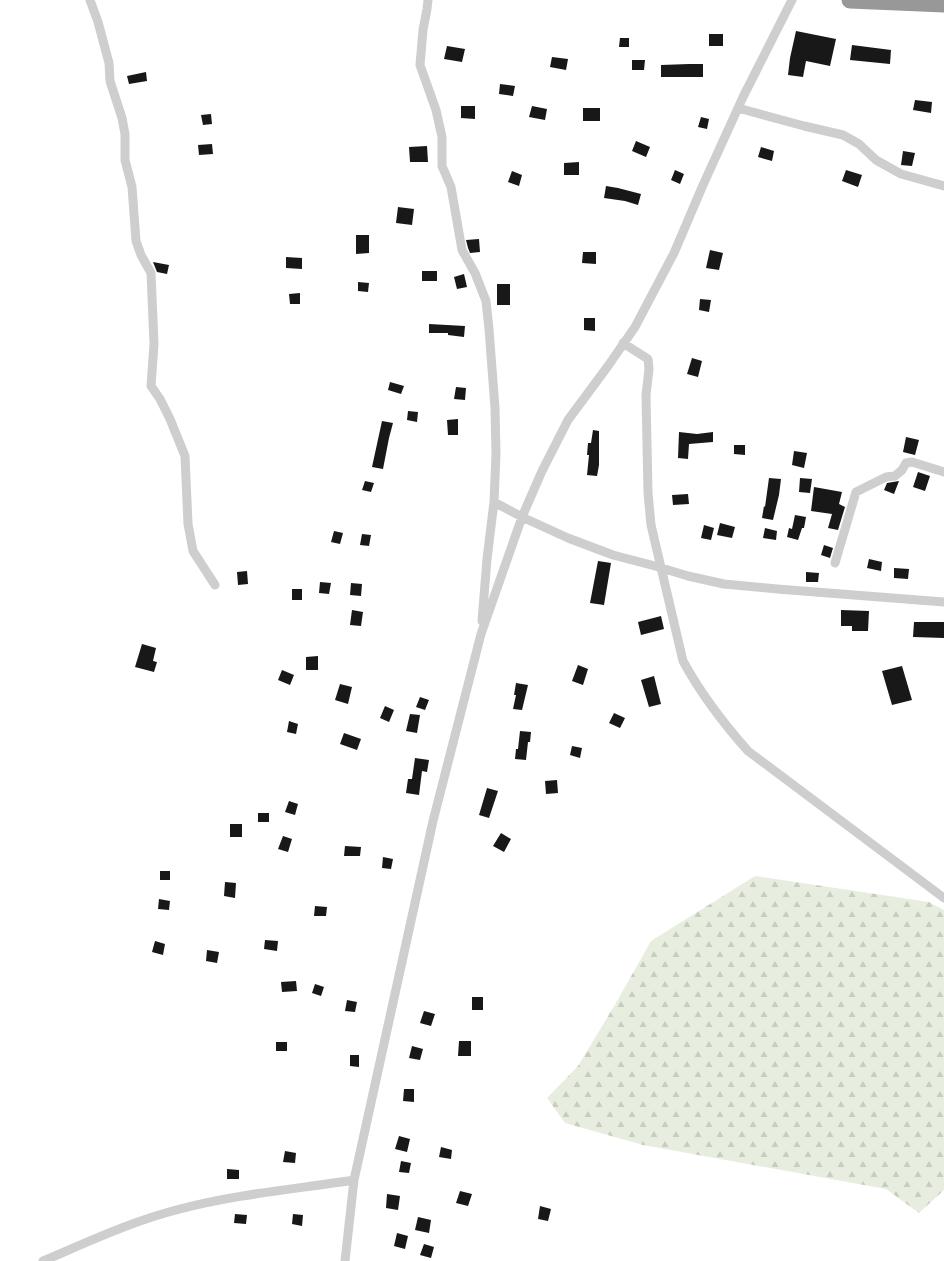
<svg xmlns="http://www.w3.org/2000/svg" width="944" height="1261" font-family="Inter,sans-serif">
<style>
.forest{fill:url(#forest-firs)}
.building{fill:#181818}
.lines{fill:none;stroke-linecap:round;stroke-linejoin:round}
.street{stroke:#cecece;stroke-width:9}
.highway{stroke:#989898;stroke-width:17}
</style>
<defs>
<pattern id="forest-firs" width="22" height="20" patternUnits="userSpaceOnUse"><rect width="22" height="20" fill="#e8eedf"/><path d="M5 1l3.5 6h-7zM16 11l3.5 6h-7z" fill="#c7cdc0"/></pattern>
</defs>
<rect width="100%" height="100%" fill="#fff"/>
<path class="forest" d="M755,876L929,902L944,910V1190L919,1213L886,1189L643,1145L565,1123L547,1098L578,1066L616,1003L651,941Z"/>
<path class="building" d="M796,31L836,39L830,66L806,61L803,77L788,75L790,58Z
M709,34H723V46H709Z
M620,38H629V47H619Z
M852,45L891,50L890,64L850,60Z
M447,46L465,49L462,62L444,59Z
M552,57L568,59L566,70L550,67Z
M632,60H645L644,70H632Z
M689,64H703V77H661V65Z
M146,72L147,81L129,84L127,76Z
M500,84L515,86L513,96L499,94Z
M915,100L932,102L931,113L913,110Z
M461,106H475V119L461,118Z
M532,106L547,109L545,120L529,117Z
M583,108H600V121H583Z
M211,114L212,124L203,125L201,115Z
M701,117L709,119L707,129L698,127Z
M636,141L650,147L646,157L632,151Z
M212,144L213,154L199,155L198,145Z
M427,146L428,162H410L409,147Z
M761,147L774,151L772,161L758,157Z
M903,151L915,153L912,166L901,165Z
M579,162V175H564V163Z
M675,170L684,174L680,184L671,180Z
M846,170L862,175L858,187L842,181Z
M512,171L522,175L519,186L508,182Z
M606,186L618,188L641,194L638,205L625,201L604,198Z
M398,207L414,209L412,225L396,223Z
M356,235H369V253L356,254Z
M479,239L480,252L470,253L468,248L466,240Z
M710,250L723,253L719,270L706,268Z
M583,252H596V264L582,263Z
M286,257L302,258V269L286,268Z
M153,262L169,265L167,274L157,272Z
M422,271H437V281H422Z
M464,274L467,287L457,289L454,277Z
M358,282L369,283L368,292L358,291Z
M497,284H510V305H497Z
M300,293V304H290L289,294Z
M700,299L711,300L709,312L699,310Z
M584,318H595V331L584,330Z
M429,324L465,326L464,337L448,335V333H429Z
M692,358L702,361L698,377L687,374Z
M390,382L404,386L401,394L388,390Z
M456,387L466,388L465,400L454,399Z
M408,411L418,412L417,422L407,420Z
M458,419V435H448L447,420Z
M382,421L393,423L389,438L383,469L372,467Z
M593,430L599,431V465L597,476L587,475L589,455H587L588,443H591Z
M679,432L697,434L713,432V442L689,444L688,459L678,458Z
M906,437L919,440L915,455L903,452Z
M734,445H745V455L734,454Z
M794,451L807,453L804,468L792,465Z
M918,472L930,476L925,491L913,487Z
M769,478L781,479L779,495L773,520L762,518L764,506L765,507Z
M800,478L812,479L810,493L799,492Z
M365,481L374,483L371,492L362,490Z
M899,481L894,494L884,490L887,483Z
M814,487L842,492L839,504L845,507L838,530L828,528L832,514L811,511Z
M688,494L689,504L673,505L672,495Z
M795,515L806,517L804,528H802L798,540L787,537L789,528L792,529Z
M720,523L735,527L732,538L717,535Z
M704,525L714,528L711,540L701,538Z
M765,528L777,531L776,540L763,538Z
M334,531L343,533L340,544L331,542Z
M362,534L371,535L369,546L360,545Z
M824,545L833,548L830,558L821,555Z
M869,559L882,562L881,571L867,568Z
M598,561L611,563L604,605L590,603Z
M894,568L909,569L908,579L894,578Z
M247,571L248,584L238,585L237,572Z
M806,572L819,573L818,582H806Z
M320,582L331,583L329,594L319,593Z
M351,583L362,584L361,596L350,595Z
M292,589H302V600H292Z
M352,610L363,612L361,626L350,625Z
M841,610L869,611L868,631H852V626H841Z
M661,616L664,629L641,635L638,622Z
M914,622H944V638L913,637Z
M142,644L156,648L153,661L157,662L154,672L135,667Z
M318,656V670H306V657Z
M578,665L588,669L583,685L572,681Z
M902,666L912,700L892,705L882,671Z
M282,670L294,675L290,685L278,680Z
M654,676L661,704L649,707L641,680Z
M516,683L528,685L522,710L513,709L516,695H514Z
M340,684L352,687L348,704L335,700Z
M420,697L429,700L425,710L416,707Z
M385,706L394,710L389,722L380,718Z
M614,713L625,718L620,728L609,723Z
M410,714L420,715L417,733L406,731Z
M289,721L298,724L296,734L287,732Z
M520,731L531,732L530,742H528L526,760L515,759L516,749H518Z
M344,733L361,739L357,750L340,744Z
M572,746L582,748L580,758L570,755Z
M415,758L429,760L427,772L422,771L419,795L406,793L408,779H412Z
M557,780L558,793L546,794L545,781Z
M487,788L498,791L489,818L479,815Z
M289,801L298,804L295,815L285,812Z
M258,813H269V822H258Z
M230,824H242V837H230Z
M501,833L511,839L504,852L493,846Z
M283,836L292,839L288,852L278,849Z
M345,846L361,847L360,856H344Z
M383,857L393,859L391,869L382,868Z
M160,871H170V880H160Z
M225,882L236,883L235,898L224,896Z
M159,899L170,901L169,910L158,909Z
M315,906L327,907L326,916H314Z
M265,940L278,941L277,951L264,949Z
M155,941L165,944L163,955L152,952Z
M207,950L219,952L217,963L206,961Z
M296,981L297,991L282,992L281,982Z
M315,984L324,987L321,996L312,993Z
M472,997H483V1010H472Z
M347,1000L357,1002L355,1012L345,1011Z
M424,1011L435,1014L431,1026L420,1023Z
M459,1041H471V1056H458Z
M276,1042H287V1051H276Z
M412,1046L423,1049L420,1060L409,1058Z
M350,1055H359V1067L350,1066Z
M404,1089H414V1102L403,1101Z
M399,1136L410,1139L407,1152L395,1149Z
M441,1147L452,1150L451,1159L439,1157Z
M285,1151L296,1153L295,1163L283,1162Z
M401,1161L411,1163L409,1173L399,1172Z
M227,1169L239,1170V1179H227Z
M460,1191L472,1194L468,1206L456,1203Z
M387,1194L400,1196L398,1210L386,1208Z
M540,1206L551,1209L548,1221L538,1219Z
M235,1214L247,1215L246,1224L234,1223Z
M293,1214L303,1215L302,1226L292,1224Z
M418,1217L431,1220L429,1233L415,1230Z
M397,1233L408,1236L405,1249L394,1246Z
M424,1244L434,1247L431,1258L420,1255Z"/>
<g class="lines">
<path class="street" d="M90,0L98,22L109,63L110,81L122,118L125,134V160L132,187L136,241L141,255L151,273L154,344L151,386L160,399L170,419L185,456L188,524L193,551L215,585
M428,0L427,9L423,30L420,65L436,110L442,137V166L451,187L462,250L475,273L486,301L489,329L495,408L496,454L494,502L487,559L482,621
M738,108L804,126L843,135L859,144L876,160L901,174L944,186
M623,343L648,359L649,369L646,395L648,493L651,525L683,661C701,694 723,723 748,751L944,898
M494,502L522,517L568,538L613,555L655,566L688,576L724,584L777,589L944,602
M835,563L856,492L886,477L895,476L902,470L906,463L912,462L944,472
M43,1261C88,1242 132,1221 180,1209C237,1194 296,1189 354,1180
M345,1261L354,1180L433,821L481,634L522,517L542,471L568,420L608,366L635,327L674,253L703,185L743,97L792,0"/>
<path class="highway" d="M850,0L944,4"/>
</g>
</svg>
